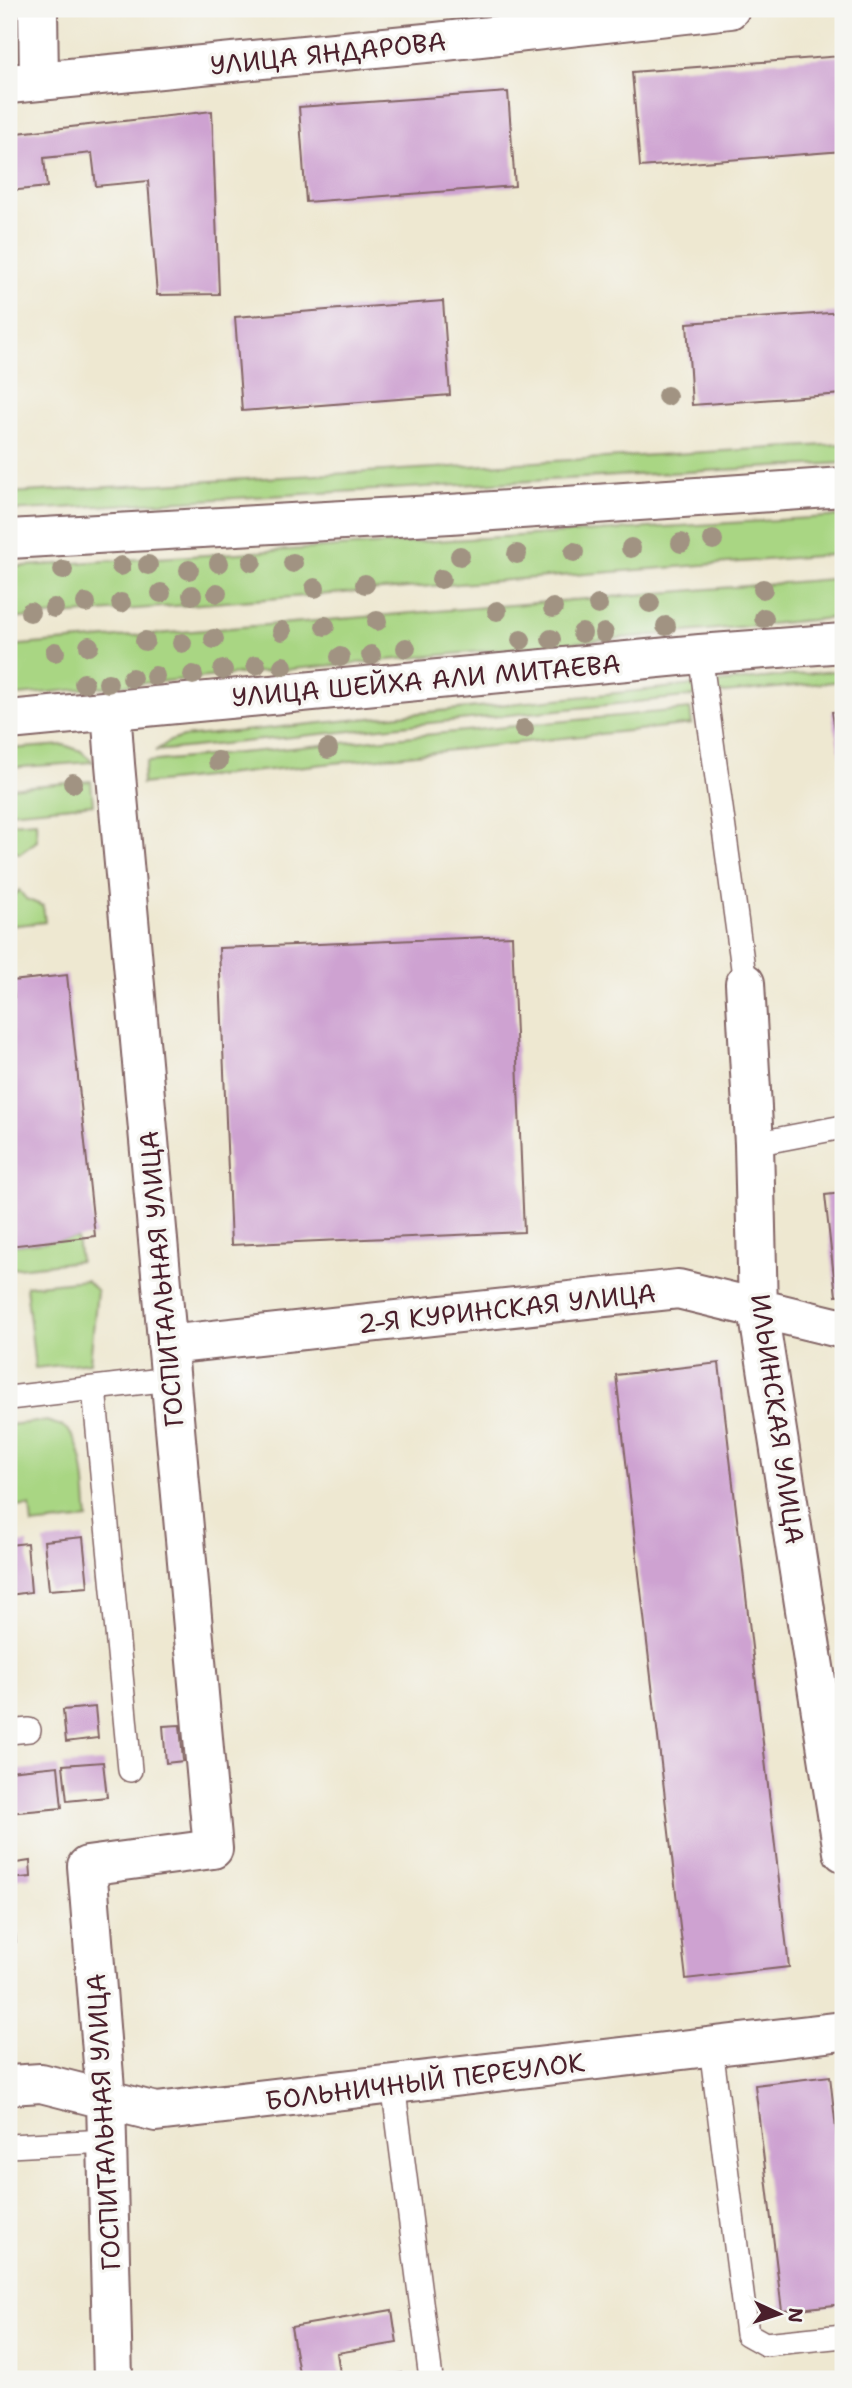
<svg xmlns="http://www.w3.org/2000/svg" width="852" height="2388" font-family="'Shantell Sans',sans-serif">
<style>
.green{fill:#a9d683;stroke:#7a7a57;stroke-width:2}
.building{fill:#cea2d1}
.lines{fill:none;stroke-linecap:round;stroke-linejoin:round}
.service-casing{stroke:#836565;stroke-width:26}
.minor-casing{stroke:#836565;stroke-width:42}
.secondary-casing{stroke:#836565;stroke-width:42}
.service{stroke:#fff;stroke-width:23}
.minor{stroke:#fff;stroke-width:38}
.secondary{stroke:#fff;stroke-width:38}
.tree{fill:#a19382}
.labels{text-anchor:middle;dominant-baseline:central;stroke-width:7;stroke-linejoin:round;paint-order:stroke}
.street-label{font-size:26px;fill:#4a1f2b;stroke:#f6f6f2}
</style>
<rect width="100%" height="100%" fill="#f6f6f2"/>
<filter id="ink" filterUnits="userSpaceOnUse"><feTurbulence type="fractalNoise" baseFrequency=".0143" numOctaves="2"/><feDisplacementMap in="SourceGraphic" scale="14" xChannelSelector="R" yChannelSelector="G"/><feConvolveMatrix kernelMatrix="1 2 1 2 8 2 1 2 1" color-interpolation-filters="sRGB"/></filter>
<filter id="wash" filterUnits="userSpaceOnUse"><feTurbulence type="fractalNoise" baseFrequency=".00686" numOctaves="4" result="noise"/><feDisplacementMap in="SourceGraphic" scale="28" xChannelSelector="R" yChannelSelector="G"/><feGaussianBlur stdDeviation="1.57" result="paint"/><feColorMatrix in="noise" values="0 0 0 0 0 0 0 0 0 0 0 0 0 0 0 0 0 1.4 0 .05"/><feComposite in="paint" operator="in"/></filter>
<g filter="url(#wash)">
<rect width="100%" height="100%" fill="#eee8d1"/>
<path class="green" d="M843,444V463L9,511V493Z
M843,516V554L9,619V567Z
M843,578V617L9,696V646Z
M843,670V681L155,751L170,741L183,737Z
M690,709L692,724L141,784L147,762Z
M64,745L81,751L93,762L9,768V749Z
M91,781L93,804L9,812V788Z
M36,821L37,841L19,854L9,846V823Z
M19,890L26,899L43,906L45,922L9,926V902Z
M77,1238L80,1261L9,1269V1246Z
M86,1280L97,1291L90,1362L35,1368L26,1286Z
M46,1421C51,1423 57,1424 62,1426C87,1440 85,1494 88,1519L32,1525L30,1506L9,1507V1425Z"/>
<g id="blocks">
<path class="building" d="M841,56L843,151L640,167L632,72Z
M508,92L515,186L306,202L299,107Z
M212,111L219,294L157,295L148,181L96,186L92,153L44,158L47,187L9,191V134Z
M443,301L450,395L242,411L235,317Z
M843,312V394L692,405L687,323Z
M843,711V769H842L832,712Z
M512,936L524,1232L231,1245L219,948Z
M67,975L95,1236L9,1246V998L14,997L12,981Z
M843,1193V1295L836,1296L825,1195Z
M719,1363L789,1967L686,1979L616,1375Z
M83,1537L88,1587L49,1590L44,1541Z
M27,1543L31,1592L9,1595V1545Z
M95,1707L98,1738L66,1742L63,1710Z
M180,1725L183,1761L166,1763L163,1726Z
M103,1762L107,1797L67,1801L63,1765Z
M58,1766L62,1808L9,1813V1771Z
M30,1861L31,1877L9,1879V1864Z
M9,1911H13L16,1942L9,1943Z
M830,2076L843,2191V2304L782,2311L755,2085Z
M392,2310L397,2343L337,2353L341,2379H300L291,2327Z
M843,2372V2379H810V2378Z
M402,2373L403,2379H376V2378Z"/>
</g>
</g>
<g filter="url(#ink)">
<use href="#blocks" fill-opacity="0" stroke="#836565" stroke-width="2"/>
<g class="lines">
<defs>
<path id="service" d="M700,654L745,983
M754,1144L843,1127
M94,1388L130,1770
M9,1398L170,1379
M9,1732L29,1730
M711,2047L747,2334L765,2344L843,2336
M393,2084L431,2379
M9,2146L107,2141"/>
<path id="minor" d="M38,9L39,80
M9,84L436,42L730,9
M111,709L115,764L213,1849L87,1866L106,2101L113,2379
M745,983L754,1144L758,1310L843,1852
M167,1345L678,1289L843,1329
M9,2085L41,2083L156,2112L843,2031"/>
<path id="secondary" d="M9,539L450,514L843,487
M9,720L700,654L843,643"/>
</defs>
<use href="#service" class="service-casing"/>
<use href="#minor" class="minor-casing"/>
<use href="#secondary" class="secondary-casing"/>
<use href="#service" class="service"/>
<use href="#minor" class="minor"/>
<use href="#secondary" class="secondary"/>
</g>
<g class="tree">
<circle cx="667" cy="396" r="10"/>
<circle cx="713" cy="540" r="10"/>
<circle cx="681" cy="543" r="10"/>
<circle cx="631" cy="548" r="10"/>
<circle cx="574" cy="552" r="10"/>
<circle cx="517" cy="554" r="10"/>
<circle cx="460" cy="556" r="10"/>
<circle cx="252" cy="562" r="10"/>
<circle cx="219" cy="563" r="10"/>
<circle cx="293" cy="563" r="10"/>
<circle cx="148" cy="565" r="10"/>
<circle cx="121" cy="566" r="10"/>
<circle cx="63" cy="570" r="10"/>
<circle cx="189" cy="570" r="10"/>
<circle cx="441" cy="579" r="10"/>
<circle cx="365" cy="584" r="10"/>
<circle cx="315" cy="588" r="10"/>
<circle cx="763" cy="589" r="10"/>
<circle cx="161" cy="593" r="10"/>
<circle cx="217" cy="593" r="10"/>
<circle cx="192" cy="595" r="10"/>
<circle cx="86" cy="603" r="10"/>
<circle cx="121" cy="603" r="10"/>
<circle cx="650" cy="603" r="10"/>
<circle cx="598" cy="605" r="10"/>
<circle cx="54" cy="608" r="10"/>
<circle cx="553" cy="608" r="10"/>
<circle cx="497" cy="611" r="10"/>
<circle cx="30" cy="612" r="10"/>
<circle cx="764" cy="618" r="10"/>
<circle cx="377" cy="621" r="10"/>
<circle cx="325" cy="626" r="10"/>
<circle cx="666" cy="626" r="10"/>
<circle cx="282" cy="631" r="10"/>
<circle cx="582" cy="633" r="10"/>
<circle cx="604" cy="633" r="10"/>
<circle cx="214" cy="639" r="10"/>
<circle cx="551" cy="639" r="10"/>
<circle cx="521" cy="640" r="10"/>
<circle cx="145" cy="641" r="10"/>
<circle cx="182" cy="643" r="10"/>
<circle cx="89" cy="646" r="10"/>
<circle cx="406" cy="648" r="10"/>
<circle cx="55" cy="652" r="10"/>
<circle cx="371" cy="655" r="10"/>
<circle cx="340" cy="657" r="10"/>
<circle cx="256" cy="665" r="10"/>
<circle cx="283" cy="666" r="10"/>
<circle cx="223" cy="670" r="10"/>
<circle cx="193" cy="675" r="10"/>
<circle cx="155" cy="676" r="10"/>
<circle cx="132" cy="678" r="10"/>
<circle cx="84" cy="683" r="10"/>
<circle cx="108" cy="683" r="10"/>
<circle cx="524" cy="729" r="10"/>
<circle cx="328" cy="749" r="10"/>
<circle cx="218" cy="761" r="10"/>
<circle cx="73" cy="783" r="10"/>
</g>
</g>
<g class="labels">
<g class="street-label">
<text transform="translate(328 53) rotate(-6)">УЛИЦА ЯНДАРОВА</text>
<text transform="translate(426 680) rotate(-5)">УЛИЦА ШЕЙХА АЛИ МИТАЕВА</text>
<text transform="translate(161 1279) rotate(-95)">ГОСПИТАЛЬНАЯ УЛИЦА</text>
<text transform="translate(507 1308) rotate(-6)">2-Я КУРИНСКАЯ УЛИЦА</text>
<text transform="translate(778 1419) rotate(82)">ИЛЬИНСКАЯ УЛИЦА</text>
<text transform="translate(425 2081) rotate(-7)">БОЛЬНИЧНЫЙ ПЕРЕУЛОК</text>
<text transform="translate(103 2122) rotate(-93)">ГОСПИТАЛЬНАЯ УЛИЦА</text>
</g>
</g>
<rect width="852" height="2388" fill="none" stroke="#f6f6f2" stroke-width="35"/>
<g transform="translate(779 2314) rotate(94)" stroke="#f6f6f2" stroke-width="5" paint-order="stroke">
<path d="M0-5L12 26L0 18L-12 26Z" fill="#4a1f2b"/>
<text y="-10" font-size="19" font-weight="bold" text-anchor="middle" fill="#4a1f2b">N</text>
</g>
</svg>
